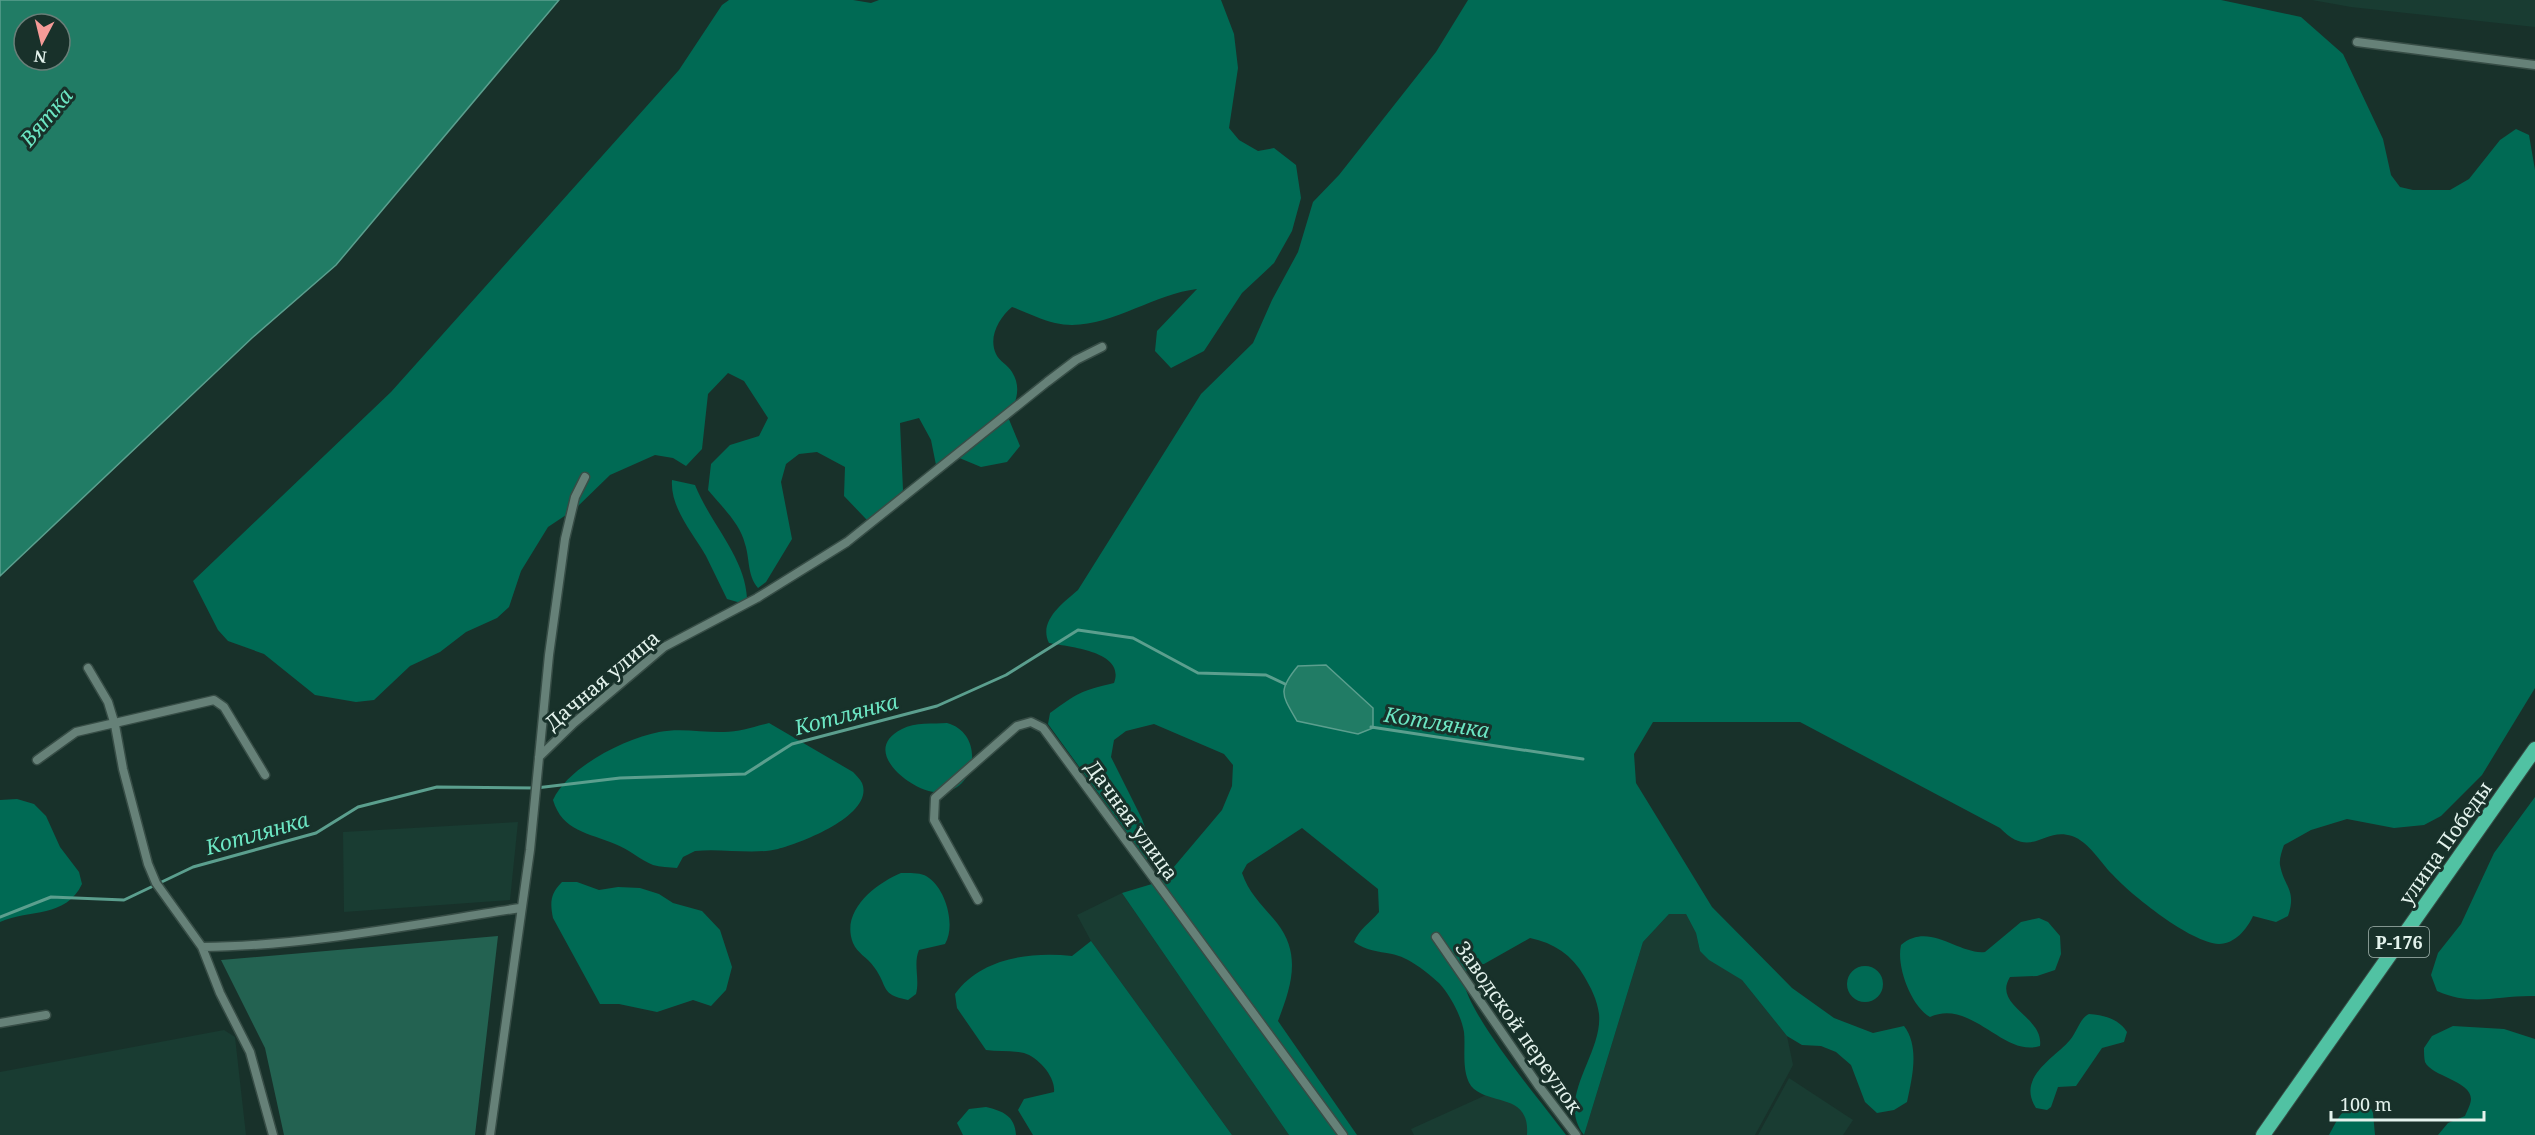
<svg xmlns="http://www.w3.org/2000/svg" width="2535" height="1135" font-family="'Noto Serif',serif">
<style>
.built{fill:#193c32}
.green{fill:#236251}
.forest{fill:#006a54}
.water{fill:#217c65;stroke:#5b9f8e;stroke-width:1.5;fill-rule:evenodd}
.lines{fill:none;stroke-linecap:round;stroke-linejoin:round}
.stream{stroke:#5b9f8e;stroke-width:3}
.minor-casing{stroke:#374d46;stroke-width:11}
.trunk-casing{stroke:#374d46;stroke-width:16}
.minor{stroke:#668178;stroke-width:8}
.trunk{stroke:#51c2a3;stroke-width:14}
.labels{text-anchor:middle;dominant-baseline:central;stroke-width:6;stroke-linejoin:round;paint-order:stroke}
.shield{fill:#18312a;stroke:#a6b8b2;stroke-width:1.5}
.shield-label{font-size:18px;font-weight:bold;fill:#e3f2ec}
.street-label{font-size:20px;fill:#e3f2ec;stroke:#18312a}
.water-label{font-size:21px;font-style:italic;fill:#6ce6c3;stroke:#18312a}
</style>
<rect width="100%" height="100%" fill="#18312a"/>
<path class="built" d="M2312,0H2535V27L2351,7Z
M518,822L510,900L344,912L343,832Z
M1122,893L1289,1135H1232L1091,941L1077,915Z
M1669,914H1686L1696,933L1700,951L1742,980L1787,1036L1793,1065L1755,1135H1584L1643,942Z
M224,1030L235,1037L246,1135H0V1072Z
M1789,1078L1853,1120L1843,1135H1758Z
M1517,1081L1559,1135H1414L1411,1129Z"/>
<path class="green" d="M498,936L475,1135H284L265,1048L221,960Z"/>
<path class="forest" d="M729,0H853L871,3L879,0H1221L1234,34L1238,68L1229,128L1239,140L1258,151L1274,148L1296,165L1301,198L1292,231L1274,263L1242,293L1204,351L1171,368L1155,351L1157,331L1197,289C1151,294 1102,334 1055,323C1041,320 1026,312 1012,307C999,318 988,337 996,354C999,361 1008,365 1012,372C1022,388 1016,403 1008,417L1020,446L1007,462L981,467L957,457L937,470L931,440L919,418L900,423L903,490L885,517L876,523L866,519L844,496L845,467L817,452L799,454L786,464L781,482L792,539L766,582L758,588C747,575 750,559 745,544C740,523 721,506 708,490L711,464L730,445L759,436L768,418L744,381L728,373L708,394L702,449L686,466L673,458L655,455L610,475L575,509L548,527L521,571L509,607L497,618L466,632L440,652L410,666L374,700L356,702L315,695L264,654L228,641L218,630L193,581L391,392L679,70L722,5Z
M1468,0H2221L2301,17L2343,54L2383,139L2391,175L2400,187L2413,190H2450L2469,179L2500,140L2516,129L2529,135L2535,170V688L2482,775L2441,816L2424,825L2394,828L2347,819L2311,830L2284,845C2282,851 2279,859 2280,865C2284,887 2297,890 2288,916L2276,922L2253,916C2247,929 2235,944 2219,944C2191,943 2131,895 2112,874C2100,862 2089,842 2072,836C2043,826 2032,861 2000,828L1800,722H1653L1634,754L1636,783L1712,907L1792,988L1834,1018L1873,1033L1904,1026C1920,1047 1912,1078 1907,1102L1894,1110L1877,1113L1865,1102L1851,1065L1836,1052L1821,1046L1802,1045L1787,1036L1742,980L1709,960L1700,951L1696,933L1686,914H1669L1643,942L1584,1135C1555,1098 1603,1054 1599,1014C1597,999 1591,988 1584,976C1572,955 1554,943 1530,938L1484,964L1469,965C1467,970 1463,976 1464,982C1469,1016 1542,1103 1566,1135H1527C1530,1094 1493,1105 1474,1089C1460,1076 1466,1048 1464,1032C1461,1015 1450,995 1439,983C1427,972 1408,957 1392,954C1377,951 1367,951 1354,942C1359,929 1370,923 1379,912L1378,889L1302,828L1247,864L1242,873C1249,894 1264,907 1277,923C1302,955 1291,987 1278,1021L1357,1135H1289L1122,893L1162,881L1222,810L1232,786L1233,765L1224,754L1154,724L1126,731L1114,740L1111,757L1142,819L1151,845L1147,860L1048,724L1050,713C1078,693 1080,691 1114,683C1126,651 1069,647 1049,643C1038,621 1063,603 1078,590L1201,394L1253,343L1272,300L1298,252L1313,202L1339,175L1436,52Z
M672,480L695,485C710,523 745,557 747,598L741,603L727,599C720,585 713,570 706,556C693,533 670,508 672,480Z
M769,723L853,772C856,775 860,779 862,783C875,815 801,843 778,849C752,855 722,848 695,851L683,857L677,868C669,867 660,867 653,865C640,860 629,849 615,844C589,833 562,831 553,800C568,767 624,739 659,732C679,728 700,732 720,732C737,733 753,727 769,723Z
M947,723C995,736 970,823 908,781C888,767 872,744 902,729C915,722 933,724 947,723Z
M2535,797V996C2498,995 2473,1007 2437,991L2431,975L2438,953L2461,924L2494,853Z
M17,799L34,804L46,816L60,847L79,872L82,884C66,918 30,909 0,922V800Z
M901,873C910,873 922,872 929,878C946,890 956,926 945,944L919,950C913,964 920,979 916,994L908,1000C879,994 889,987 874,967C868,958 857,953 853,943C840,910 877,883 901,873Z
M562,882H577L599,890L618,887L640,888L659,894L673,903L702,911L720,930L732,967L726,990L711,1006L693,1000L657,1012L619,1004H600L553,918C550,903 550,894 562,882Z
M2039,918L2048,922L2060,936L2061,954L2055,970L2037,976L2010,977C1992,1006 2044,1016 2040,1046C2004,1058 1971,998 1930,1017C1911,1006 1896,966 1901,945C1930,921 1958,955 1985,952L2021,922Z
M1091,941L1232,1135H1033L1018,1110L1024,1099L1054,1092C1056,1077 1038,1057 1024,1053C1012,1050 998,1052 986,1050L957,1008L955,994C982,957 1031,952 1072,956Z
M1847 984a18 18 0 1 1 36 0a18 18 0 1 1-36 0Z
M2089,1014C2104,1015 2119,1019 2127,1032L2124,1042L2102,1048L2076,1086L2058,1087L2051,1107L2047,1110L2036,1108C2016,1077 2055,1058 2070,1040C2077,1032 2080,1018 2089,1014Z
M2453,1026L2504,1029L2535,1039V1135H2438L2448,1123L2465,1116C2467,1111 2471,1104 2471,1099C2471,1081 2431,1076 2425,1062C2424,1058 2424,1052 2424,1048L2432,1036Z
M2360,1102L2369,1104L2373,1113L2375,1135H2329C2337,1121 2342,1106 2360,1102Z
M986,1107C1003,1111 1015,1116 1016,1135H963L957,1123L969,1109Z"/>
<path class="water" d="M0,0H559L336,265L252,338L0,576ZM24,24H60V60H24Z
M1326,665L1373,708V728L1358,734L1297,721C1282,695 1277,691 1298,666Z"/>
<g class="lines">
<path class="stream" d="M1371,727L1583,759
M0,917L51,897L124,900L193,867L316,833L358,807L437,787L536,788L620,778L745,774L792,744L937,706L1006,675L1078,630L1133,638L1198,673L1266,675L1285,684"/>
<defs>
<path id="minor" d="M2357,42L2535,65
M88,668L108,702L115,725L123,769L148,864L156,883L202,947L220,993L250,1052L273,1135
M539,757L574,723L664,647L757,598L847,542L1047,382L1076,360L1102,347
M37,760L76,732L214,700L224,707L265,775
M978,900L934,820L935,798L1017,726L1031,722L1043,728L1343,1135
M1436,937L1538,1085L1576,1135
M202,947C308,946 415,924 520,908
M0,1023L46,1015
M490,1135L530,850L549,655L565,539L575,497L585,477"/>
<path id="trunk" d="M2263,1135L2535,749"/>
</defs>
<use href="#minor" class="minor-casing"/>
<use href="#trunk" class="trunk-casing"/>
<use href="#minor" class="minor"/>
<use href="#trunk" class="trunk"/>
</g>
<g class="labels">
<rect class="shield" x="2369" y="927" width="60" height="30" rx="4.5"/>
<g class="shield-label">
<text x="2399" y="942">Р-176</text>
</g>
<g class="street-label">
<text transform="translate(602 680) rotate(-40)">Дачная улица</text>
<text transform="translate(1132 820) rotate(54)">Дачная улица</text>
<text transform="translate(2445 843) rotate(-55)">улица Победы</text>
<text transform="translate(1519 1027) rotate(55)">Заводской переулок</text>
</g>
<g class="water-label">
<text transform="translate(46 117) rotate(-50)">Вятка</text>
<text transform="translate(846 714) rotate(-15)">Котлянка</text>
<text transform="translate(1437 722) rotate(9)">Котлянка</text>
<text transform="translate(257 833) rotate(-16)">Котлянка</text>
</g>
</g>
<g transform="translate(42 42) rotate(187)"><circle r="28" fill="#18312a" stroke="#697e78" stroke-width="1.5"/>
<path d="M0-4.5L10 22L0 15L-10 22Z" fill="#f59b98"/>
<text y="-9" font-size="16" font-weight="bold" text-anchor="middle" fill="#e3f2ec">N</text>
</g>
<path d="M2331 1111v9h153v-9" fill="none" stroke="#e3f2ec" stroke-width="3"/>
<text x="2340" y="1111" font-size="18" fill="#e3f2ec" stroke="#18312a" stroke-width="4.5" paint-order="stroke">100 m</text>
</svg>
